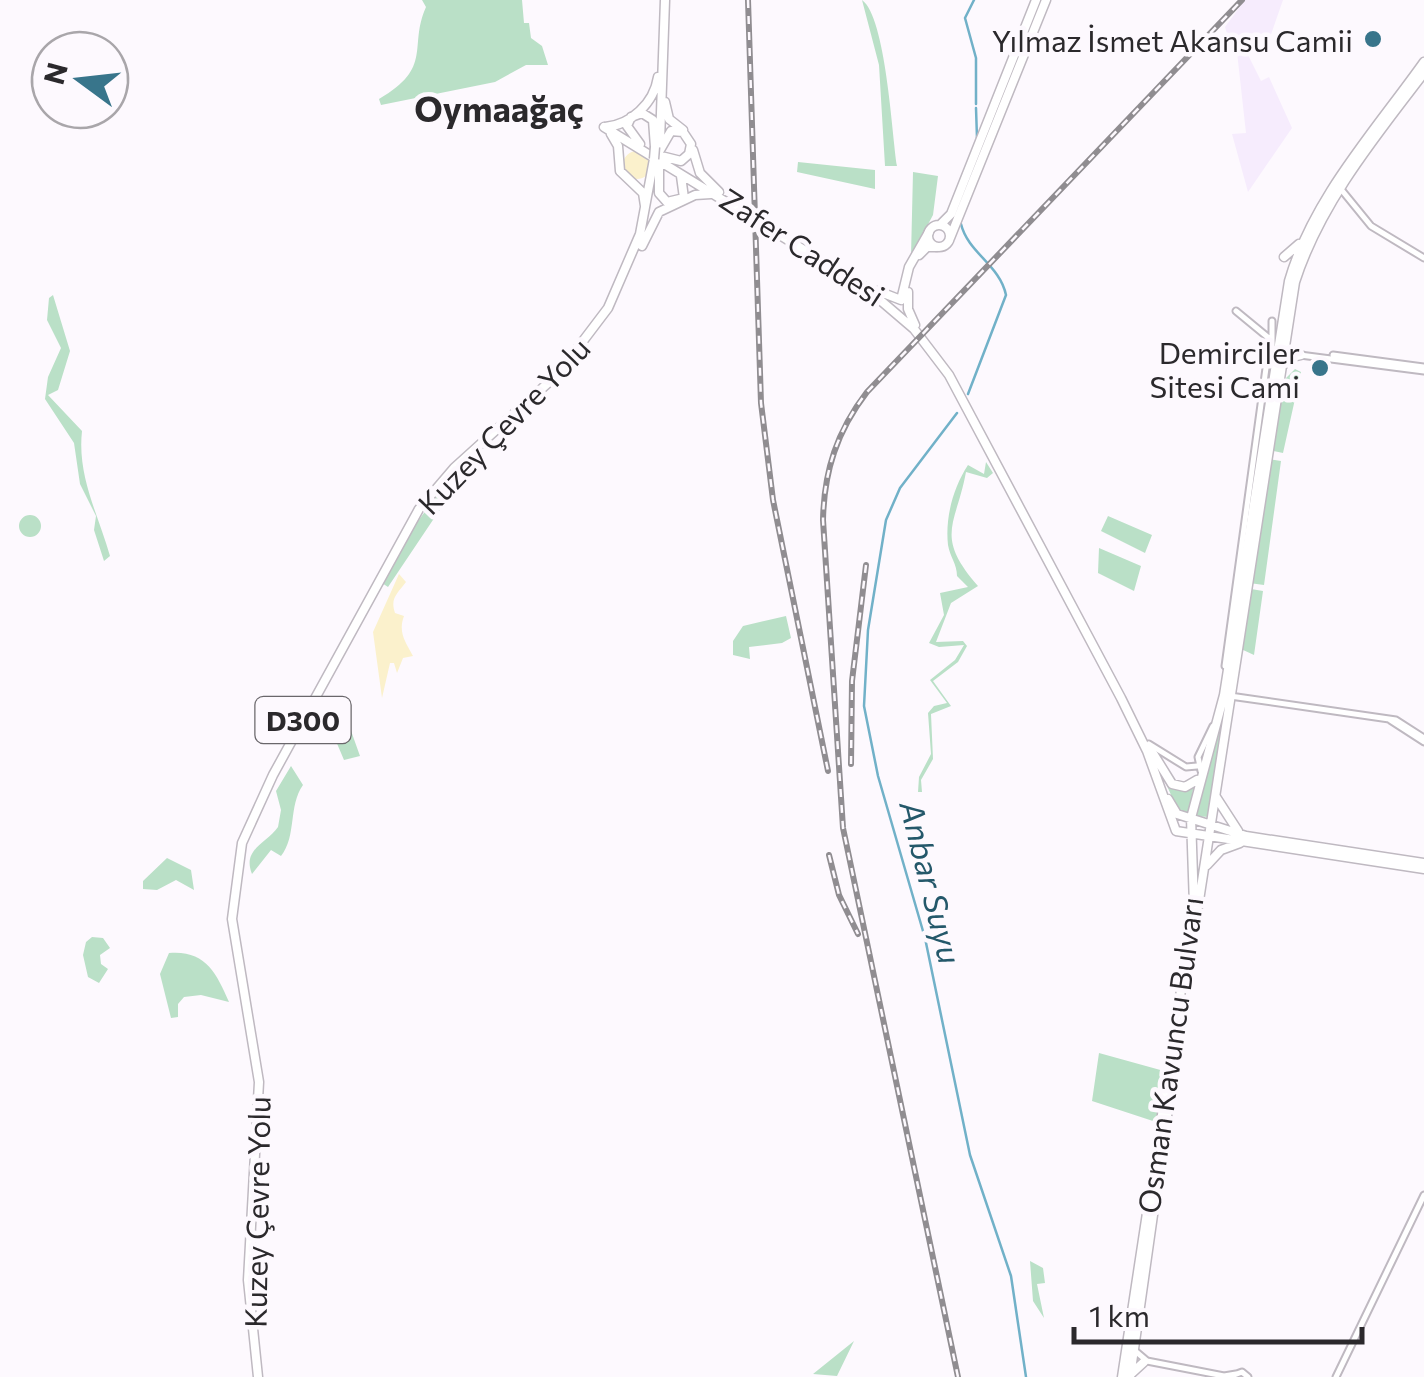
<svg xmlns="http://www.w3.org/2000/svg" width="1424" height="1377" font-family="Commissioner,sans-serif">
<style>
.commercial{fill:#f6ecfd}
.green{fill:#bae0c7}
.sand{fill:#fbf1cc}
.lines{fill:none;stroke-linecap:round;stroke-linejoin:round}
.stream{stroke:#71b1c8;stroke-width:2.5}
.tertiary-casing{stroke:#bfb9c1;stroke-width:9}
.primary-casing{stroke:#bfb9c1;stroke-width:11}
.trunk-casing{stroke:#bfb9c1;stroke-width:11}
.tertiary{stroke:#fff;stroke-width:5}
.primary{stroke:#fff;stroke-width:8}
.trunk{stroke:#fff;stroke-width:8}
.rail-casing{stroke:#908d91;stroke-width:6}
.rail{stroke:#fdf9fe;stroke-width:2.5;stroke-dasharray:8;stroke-linecap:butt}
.tertiary-bridge-casing{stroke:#bfb9c1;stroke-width:9;stroke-linecap:butt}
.trunk-bridge-casing{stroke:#bfb9c1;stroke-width:11;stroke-linecap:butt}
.tertiary-bridge{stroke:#fff;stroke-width:5}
.trunk-bridge{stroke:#fff;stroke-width:8}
.poi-dot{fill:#38758b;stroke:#fdf9fe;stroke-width:4}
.labels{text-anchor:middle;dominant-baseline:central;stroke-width:9;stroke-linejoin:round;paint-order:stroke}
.shield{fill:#fdf9fe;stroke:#6a676b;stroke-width:2.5}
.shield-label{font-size:28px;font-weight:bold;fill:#2b292c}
.poi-label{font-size:30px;fill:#2b292c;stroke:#fdf9fe;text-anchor:end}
.street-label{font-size:30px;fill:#2b292c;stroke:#fdf9fe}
.water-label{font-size:32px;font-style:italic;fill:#24586a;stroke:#fdf9fe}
.quarter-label{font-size:35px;font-weight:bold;fill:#2b292c;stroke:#fdf9fe}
</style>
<rect width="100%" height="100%" fill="#fdf9fe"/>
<path class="commercial" d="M1245,0H1283L1268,43L1237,44L1243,45L1261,81L1269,77L1292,128L1248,192L1232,134L1246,133L1236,43L1229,40L1225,27Z"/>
<path class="green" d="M422,0H522L524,23H529L531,38L542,46L548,65H526L495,82L381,105L379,99C434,67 408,47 426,7Z
M862,0C886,17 892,135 897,166H885L879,65Z
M798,162L875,170V189L797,172Z
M913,172L938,176L933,215L911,256Z
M53,295L70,351L58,390L48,395L82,431C77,476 98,514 110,556L104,561L94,530L96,516L80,484L74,443L45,399L48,377L61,348L47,320L49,298Z
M1295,369L1301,372L1283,453L1269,450L1283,381Z
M1268,459L1281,461L1264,585L1249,583Z
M986,462L993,473L987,478L966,472C956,526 934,535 978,586L951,603L936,642L963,641L967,646L958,662L933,681L951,706L931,714L933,759L921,780L922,792H918L919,777L931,754L928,713L934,706L947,703L930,680L955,660L964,645L939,647L929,643L944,615L940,593L968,587L957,576C957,564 950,557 948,545C945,518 953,488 968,465L984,474Z
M444,486L450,493L447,499L388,587L382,583L415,525Z
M19 526a11 11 0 1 1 22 0a11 11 0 1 1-22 0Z
M1108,516L1152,535L1145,553L1101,531Z
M1099,548L1141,566L1134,591L1098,573Z
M1251,589L1263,591L1254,655L1241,649Z
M786,616L791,638L782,643L749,647L750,659L733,655V641L743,626Z
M1234,651L1209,817L1193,816Z
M345,714L360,756L344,760L327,720Z
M291,766L303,785C288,806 297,836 281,856L271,850L252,874C242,849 266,844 278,827L281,810L276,791Z
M1160,770L1168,783L1194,785L1188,815L1179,813Z
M167,858L191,870L194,890L176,880L157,890L143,889V881Z
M92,937L103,938L110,948L100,955L101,964L108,969L99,983L88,977L83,955L86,942Z
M169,953C205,950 216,972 229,1002L201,995L184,997L178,1004V1017L171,1018L160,974Z
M1099,1053L1164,1071L1156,1122L1092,1101Z
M1030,1261L1043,1268L1045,1283L1037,1284L1044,1318L1033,1301Z
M854,1341L837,1376L813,1374Z"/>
<path class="sand" d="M623 165a14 14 0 1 1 28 0a14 14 0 1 1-28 0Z
M399,574L406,582C397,594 390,598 395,613L404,616C398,632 405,641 413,656L403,658L397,673L394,663H390L382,698L373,632Z"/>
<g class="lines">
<path class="stream" d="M974,0L965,18L976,58V104
M1002,98L1041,0
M976,108L977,138
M974,166L994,117
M960,204L965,187
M961,224C968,253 1000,265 1006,295L968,394
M957,413L900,488L886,520L868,630L864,706L878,776L925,938L970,1155L1011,1276L1026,1377"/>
<defs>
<path id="tertiary" d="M1340,188L1371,226L1424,258
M1272,321V347
M1300,355L1424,371
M1333,355L1424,367
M1225,666L1270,339L1236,311
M1230,696L1396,720L1424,738
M1390,720L1424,742
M1149,744L1186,767L1197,766
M1201,771L1198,757L1213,726
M1134,1350L1147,1361L1224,1376L1236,1374
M1234,1375L1242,1372L1248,1377
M1336,1377L1424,1195"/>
<path id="primary" d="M940,225L951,214L1036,0
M928 236a11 11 0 1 1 22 0a11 11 0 1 1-22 0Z
M950,238L1046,0"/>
<path id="trunk" d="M665,102L669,119L683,130
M604,127L866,288L914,329L949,375L1121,698L1147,751L1176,831L1424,869
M605,127C631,125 654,103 658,77
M611,134L618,146L620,171L643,193L645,206
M660,141L665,0
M640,144L627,126L631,117L642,113L653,120L655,147
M660,150L671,131L683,132L691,144L689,154L681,161L661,156
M693,150L700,173L719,192
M659,167V193L667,202L684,198L681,176
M642,246L659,212L695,195L711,194
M919,255L927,247H936
M1284,257L1299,244
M878,291L901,300L909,267L929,232
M908,292V309L915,325
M1281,368L1288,358L1301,355
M1151,750L1172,784L1185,787L1197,780
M1216,797L1238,831
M1168,799L1177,814L1246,836L1424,863
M1207,865L1221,850L1240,843
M1198,907L1295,282C1320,204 1375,137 1424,73
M1132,1373L1144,1362
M258,1377L248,1280L259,1082L232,919L242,843L273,775L419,509L454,468L558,374L608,308L640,234L654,159
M1122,1377L1194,905L1191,818L1224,695L1289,281C1313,198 1375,131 1424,62
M1130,1377L1175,1060"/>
</defs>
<use href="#tertiary" class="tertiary-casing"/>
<use href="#primary" class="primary-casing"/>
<use href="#trunk" class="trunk-casing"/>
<use href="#tertiary" class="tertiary"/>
<use href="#primary" class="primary"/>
<use href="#trunk" class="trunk"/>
<defs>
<path id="rail" d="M748,0L761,403L773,500L828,771
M851,764L852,681L866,565
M829,855L839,895L858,934
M958,1377L843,828L823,520C824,471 837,431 867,392L1242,0"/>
</defs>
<use href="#rail" class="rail-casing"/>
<use href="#rail" class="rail"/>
<defs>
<path id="tertiary-bridge" d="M295,709L313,719"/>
<path id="trunk-bridge" d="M654,159L655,147"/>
</defs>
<use href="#tertiary-bridge" class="tertiary-bridge-casing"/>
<use href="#trunk-bridge" class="trunk-bridge-casing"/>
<use href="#tertiary-bridge" class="tertiary-bridge"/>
<use href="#trunk-bridge" class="trunk-bridge"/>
</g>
<g class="poi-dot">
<circle cx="1373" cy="39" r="10"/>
<circle cx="1320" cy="368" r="10"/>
</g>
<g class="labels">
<rect class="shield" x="255.5" y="697" width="95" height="46" rx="8"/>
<g class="shield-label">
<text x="303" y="720">D300</text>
</g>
<g class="poi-label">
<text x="1353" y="39">Yılmaz İsmet Akansu Camii</text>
<text x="1300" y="351">Demirciler<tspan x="1300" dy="34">Sitesi Cami</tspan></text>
</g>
<g class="street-label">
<text transform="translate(803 246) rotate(33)">Zafer Caddesi</text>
<text transform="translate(503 425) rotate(-46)">Kuzey Çevre Yolu</text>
<text transform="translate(1169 1055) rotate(-82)">Osman Kavuncu Bulvarı</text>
<text transform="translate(256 1212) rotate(-89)">Kuzey Çevre Yolu</text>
</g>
<g class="water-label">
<text transform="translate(932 882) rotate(76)">Anbar Suyu</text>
</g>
<g class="quarter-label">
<text x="499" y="107">Oymaağaç</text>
</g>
</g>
<g transform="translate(80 80) rotate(285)"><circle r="48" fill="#fdf9fe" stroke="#a9a6aa" stroke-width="2.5"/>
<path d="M0-8L18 38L0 25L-18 38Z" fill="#38758b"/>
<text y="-15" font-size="28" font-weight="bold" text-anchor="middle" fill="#2b292c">N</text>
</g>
<path d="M1074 1327v15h288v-15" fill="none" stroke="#2b292c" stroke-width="5"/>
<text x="1089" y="1327" font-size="30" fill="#2b292c" stroke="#fdf9fe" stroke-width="8" paint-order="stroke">1 km</text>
</svg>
